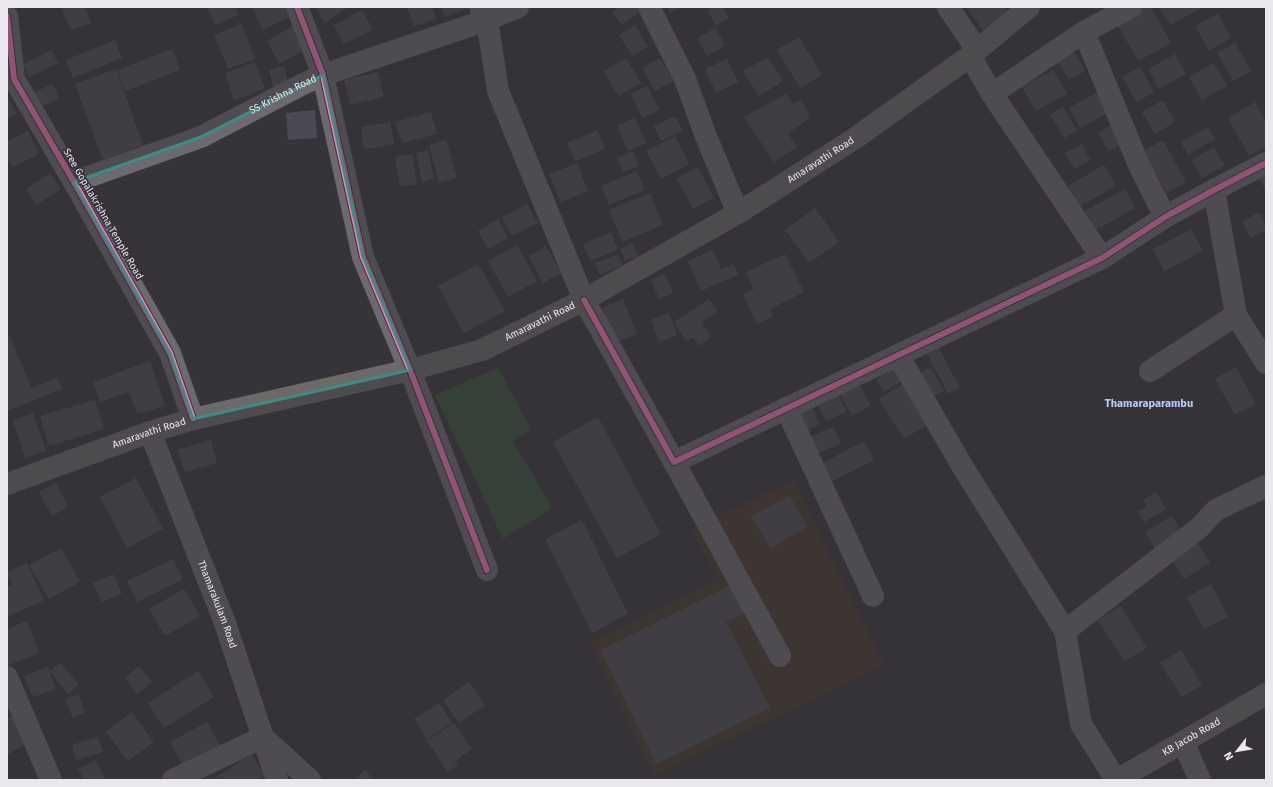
<svg xmlns="http://www.w3.org/2000/svg" width="1273" height="787" font-family="'Fira Sans',sans-serif">
<style>
.education{fill:#43382c}
.green{fill:#34503b}
.building{fill:#4c4954}
.lines{fill:none;stroke-linecap:round;stroke-linejoin:round}
.minor{stroke:#6c696f;stroke-width:22}
.major{stroke:#6c6969;stroke-width:22}
.cycleway-casing{stroke:#37313b;stroke-width:8}
.cycleway{stroke:#fd7abc;stroke-width:6}
.marked{fill:none;stroke:#3b8d88;stroke-width:3;stroke-linejoin:round}
.labels{text-anchor:middle;dominant-baseline:central;stroke-width:3.5;stroke-linejoin:round;paint-order:stroke}
.street-label{font-size:10px;fill:#ebe7ee;stroke:#37313b}
.neighbourhood-label{font-size:11px;font-weight:bold;fill:#b2cff3;stroke:#37313b}
</style>
<rect width="100%" height="100%" fill="#363339"/>
<path class="education" d="M793,480L884,664L654,776L589,643L717,578L692,529Z"/>
<path class="green" d="M498,368L531,430L513,441L552,508L503,539L435,395Z"/>
<path class="building" d="M62,7H85L91,23L70,30Z
M207,7H235L238,15L215,25Z
M252,7H291L295,14L262,30Z
M315,7H348L325,23Z
M407,7H432L436,19L414,26Z
M441,7H471L445,17Z
M619,7H641L643,10L622,25L612,12Z
M667,7H680L671,13Z
M712,7H722L729,18L716,26L707,10Z
M966,7H1004L1007,11L983,30Z
M1147,7H1151L1171,43L1138,61L1117,24Z
M1159,7H1203L1170,25Z
M362,10L373,30L344,44L334,25Z
M1218,14L1231,38L1209,51L1195,26Z
M242,24L255,59L228,69L214,35Z
M295,25L307,49L279,64L267,41Z
M635,25L648,46L632,56L619,35Z
M716,28L725,46L707,56L697,38Z
M799,37L822,75L800,88L777,50Z
M115,40L122,58L73,78L66,60Z
M1235,43L1251,71L1233,81L1217,53Z
M172,49L180,70L125,91L117,70Z
M51,50L58,63L29,77L23,64Z
M1073,50L1085,71L1069,80L1056,59Z
M1175,54L1186,74L1159,89L1148,69Z
M768,57L783,81L759,96L743,71Z
M626,58L641,83L618,96L604,71Z
M660,58L673,81L655,91L642,68Z
M727,59L738,82L716,93L705,69Z
M255,62L265,89L234,100L225,73Z
M1214,63L1227,86L1202,100L1189,77Z
M284,66L289,86L274,90L269,70Z
M1140,67L1154,92L1137,102L1122,77Z
M116,69L143,145L103,160L75,84Z
M1053,70L1067,94L1036,111L1022,87Z
M378,72L384,97L350,105L344,80Z
M53,84L59,99L36,109L30,94Z
M648,86L659,110L642,118L631,93Z
M1097,92L1108,113L1080,128L1069,108Z
M786,94L793,104L802,100L810,118L788,133L797,147L774,162L744,117Z
M7,96L17,114L7,119Z
M1163,100L1175,122L1155,134L1142,112Z
M1255,102L1266,122V146L1249,156L1228,118Z
M1063,107L1077,131L1064,138L1050,114Z
M315,110L317,138L288,140L286,113Z
M431,112L437,134L402,143L395,122Z
M675,116L683,131L661,141L654,126Z
M635,118L646,143L628,151L617,125Z
M390,122L394,144L364,149L361,127Z
M1116,123L1126,141L1109,151L1098,133Z
M1208,127L1215,139L1188,155L1181,142Z
M597,130L605,149L575,161L567,143Z
M28,131L39,154L12,167L7,157V141Z
M675,136L689,164L661,179L646,151Z
M446,140L457,178L439,183L429,145Z
M1163,140L1186,182L1167,193L1143,151Z
M1082,144L1090,160L1074,169L1065,153Z
M1214,147L1225,166L1202,178L1192,160Z
M428,150L434,179L422,182L416,153Z
M633,151L639,166L623,172L617,158Z
M412,154L417,184L400,186L395,157Z
M577,163L588,191L561,202L549,174Z
M1104,165L1116,186L1080,206L1068,186Z
M698,167L714,198L693,209L677,178Z
M637,171L645,190L609,205L601,186Z
M50,173L61,189L36,205L26,189Z
M1266,174V191L1259,178Z
M1125,189L1135,208L1096,230L1085,211Z
M650,193L663,225L622,242L609,210Z
M527,204L538,223L512,236L502,217Z
M815,208L839,242L809,263L785,230Z
M1259,212L1266,226V230L1251,238L1242,222Z
M498,219L508,238L488,249L478,231Z
M1191,229L1203,251L1164,271L1153,249Z
M611,232L618,250L590,261L583,244Z
M633,243L638,256L625,261L620,249Z
M517,245L537,281L508,297L488,261Z
M546,246L561,273L543,283L529,256Z
M713,250L721,269L734,264L738,275L701,291L688,261Z
M618,254L623,265L600,275L595,263Z
M785,254L804,292L770,309L773,316L757,324L743,295L754,289L746,272Z
M478,264L505,311L464,333L438,286Z
M665,274L673,293L659,299L651,280Z
M623,299L637,334L616,342L602,308Z
M709,299L718,312L702,322L711,337L698,346L693,337L686,341L674,322Z
M669,313L677,335L659,342L651,320Z
M10,336L31,388L58,378L62,389L7,411V337Z
M939,348L960,388L948,394L927,354Z
M150,361L165,406L137,414L129,392L100,402L93,382Z
M897,367L904,380L884,392L876,380Z
M930,367L944,391L927,400L914,376Z
M1236,367L1256,404L1235,415L1215,379Z
M857,380L871,405L852,416L838,391Z
M906,382L931,422L904,439L879,399Z
M838,395L847,411L826,421L818,406Z
M95,400L104,429L49,446L40,416Z
M811,405L820,424L801,433L792,414Z
M33,413L46,451L25,458L13,420Z
M598,417L661,534L617,558L553,442Z
M834,427L841,444L811,456L804,439Z
M211,440L217,463L185,472L177,450Z
M864,441L874,460L832,481L823,463Z
M136,478L163,529L127,548L100,497Z
M56,483L68,507L52,516L39,492Z
M1156,492L1166,509L1144,522L1138,512L1147,506L1143,500Z
M790,496L807,527L770,548L751,516Z
M1172,516L1184,536L1155,549L1145,532Z
M582,520L628,614L592,633L545,539Z
M1196,541L1210,563L1184,579L1170,557Z
M61,548L80,582L49,599L29,565Z
M173,559L183,579L137,602L127,581Z
M27,563L44,600L7,617V587L12,584L7,572Z
M113,574L122,593L102,602L93,583Z
M735,583L749,610L726,622L770,708L656,764L600,650Z
M1211,584L1228,617L1204,629L1187,597Z
M184,589L200,616L165,636L149,609Z
M1121,606L1147,648L1124,661L1098,620Z
M27,621L39,653L7,666V629Z
M1181,650L1202,685L1182,697L1160,663Z
M60,663L79,685L68,694L50,671Z
M139,666L152,682L137,694L125,678Z
M48,667L56,689L33,697L24,676Z
M198,671L214,697L164,728L148,703Z
M469,682L485,705L459,723L443,700Z
M78,694L85,712L73,718L65,699Z
M439,703L452,723L427,739L414,719Z
M132,712L154,742L128,761L106,732Z
M14,714L30,741L7,755V719Z
M207,722L222,749L184,768L170,742Z
M454,723L472,749L455,761L458,765L448,772L427,741Z
M98,737L103,752L76,760L72,745Z
M252,754L265,776L258,780H218L216,777Z
M95,760L106,780H84L78,769Z
M365,770L374,780H354Z"/>
<g class="lines">
<g class="minor">
<path d="M297,7L323,75L363,257L410,370L487,570"/>
<path d="M480,7L487,20L498,91L584,300L674,462L1102,258L1165,217L1214,190L1266,163"/>
<path d="M649,7L685,79L705,134L738,213"/>
<path d="M948,7L977,50"/>
<path d="M7,16L14,79L74,182L170,353L193,419"/>
<path d="M1084,32L1138,163L1165,217"/>
<path d="M970,56L992,94L1102,258"/>
<path d="M992,94L1084,32L1131,7"/>
<path id="s1" d="M74,182L201,137L303,84L323,75L487,20L518,7"/>
<path d="M1214,190L1236,315L1266,363"/>
<path d="M898,355L964,469L1065,631"/>
<path d="M1150,371L1236,315"/>
<path d="M786,408L873,596"/>
<path id="s2" d="M150,432L225,623L277,780"/>
<path d="M674,462L780,656"/>
<path d="M7,677L51,780"/>
<path d="M1183,742L1200,780"/>
<path d="M173,780L263,737L310,780"/>
<path d="M1116,780L1081,724L1065,631L1199,528L1216,510L1266,486"/>
</g>
<g class="major">
<path id="s3" d="M7,484L150,432L193,419L410,370L482,350L584,300L738,213L854,139L970,56L1029,7"/>
<path id="s4" d="M1117,780L1266,694"/>
</g>
<defs>
<path id="cycleway" d="M297,7L323,75L363,257L410,370L487,570
M7,16L14,79L74,182L170,353L193,419
M584,300L674,462L1102,258L1165,217L1214,190L1266,163"/>
</defs>
<use href="#cycleway" class="cycleway-casing"/>
<use href="#cycleway" class="cycleway"/>
</g>
<path d="M0 0H1273V787H0ZM323,75L363,257L410,370L193,419L170,353L74,182L201,137Z" fill="#363339" fill-opacity=".55" fill-rule="evenodd"/>
<path class="marked" d="M323,75L363,257L410,370L193,419L170,353L74,182L201,137Z"/>
<g class="labels">
<g class="street-label">
<text stroke="none"><textPath href="#s1" startOffset="227">SS Krishna Road</textPath></text>
<text stroke="none"><textPath href="#s3" startOffset="883">Amaravathi Road</textPath></text>
<text transform="translate(103 214) rotate(60)">Sree Gopalakrishna Temple Road</text>
<text stroke="none"><textPath href="#s3" startOffset="559">Amaravathi Road</textPath></text>
<text stroke="none"><textPath href="#s3" startOffset="151">Amaravathi Road</textPath></text>
<text stroke="none"><textPath href="#s2" startOffset="185">Thamarakulam Road</textPath></text>
<text stroke="none"><textPath href="#s4" startOffset="86">KB Jacob Road</textPath></text>
</g>
<g class="neighbourhood-label">
<text x="1149" y="403">Thamaraparambu</text>
</g>
</g>
<rect width="1273" height="787" fill="none" stroke="#ebe7ee" stroke-width="16"/>
<g transform="translate(1237 751) rotate(239)" stroke="#37313b" stroke-width="3" paint-order="stroke">
<path d="M0-3L7 15L0 10L-7 15Z" fill="#ebe7ee"/>
<text y="-6" font-size="11" font-weight="bold" text-anchor="middle" fill="#ebe7ee">N</text>
</g>
</svg>
